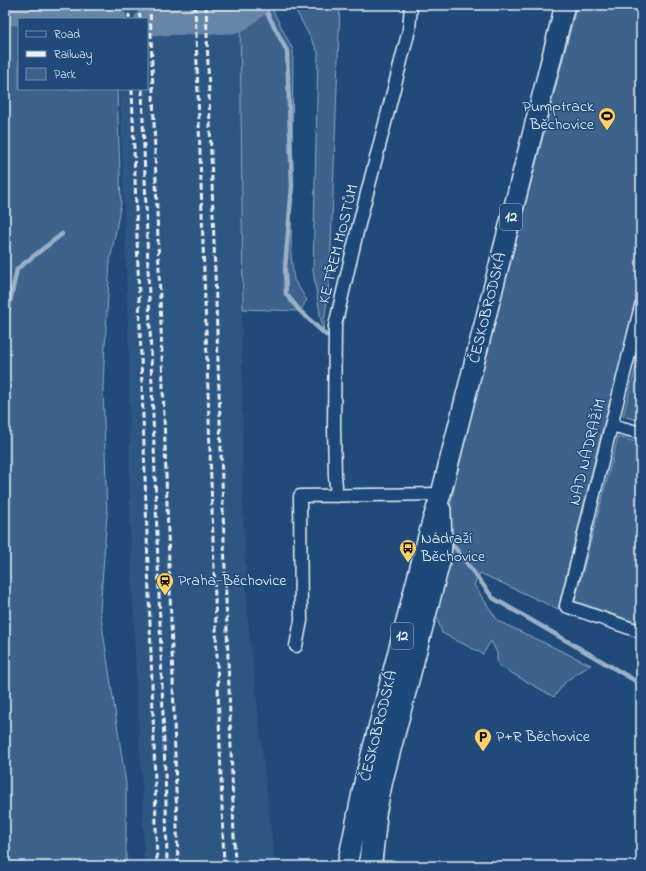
<svg xmlns="http://www.w3.org/2000/svg" width="646" height="871" font-family="'Indie Flower',sans-serif">
<style>
.built{fill:#2e5683}
.green{fill:#3c628c;stroke:#92aac2}
.lines{fill:none;stroke-linecap:round;stroke-linejoin:round}
.stream{stroke:#9ab0c7;stroke-width:4.5}
.river{stroke:#6685a7;stroke-width:27}
.street-casing{stroke:#e8f1f8;stroke-width:15}
.primary-casing{stroke:#e8f1f8;stroke-width:22}
.highway-casing{stroke:#e8f1f8;stroke-width:25}
.street{stroke:#1f4a7a;stroke-width:12}
.primary{stroke:#1f4a7a;stroke-width:19}
.highway{stroke:#1f4a7a;stroke-width:22}
.rail{stroke:#e8f1f8;stroke-width:3;stroke-dasharray:6 3;stroke-linecap:butt}
.labels{text-anchor:middle;dominant-baseline:central;stroke-width:3;stroke-linejoin:round;paint-order:stroke}
.shield{fill:#1f4a7a;stroke:#acbfd2;stroke-width:1}
.shield-label{font-size:15px;font-weight:bold;fill:#e8f1f8}
.poi-label{font-size:16px;fill:#e8f1f8;stroke:#1f4a7a;text-anchor:start}
.street-label{font-size:16px;fill:#e8f1f8;stroke:#1f4a7a}
</style>
<rect width="100%" height="100%" fill="#1f4a7a"/>
<filter id="ink" filterUnits="userSpaceOnUse"><feTurbulence type="fractalNoise" baseFrequency=".025" numOctaves="2"/><feDisplacementMap in="SourceGraphic" scale="8" xChannelSelector="R" yChannelSelector="G"/><feConvolveMatrix kernelMatrix="1 2 1 2 8 2 1 2 1" color-interpolation-filters="sRGB"/></filter>
<g filter="url(#ink)">
<path class="built" d="M117,5H240L243,501L247,612L275,866H144L143,802L136,680L130,520L129,357L120,89H147V19H117Z"/>
<path class="green" d="M5,5H113V19H19V89H117L121,203L110,261L104,363L103,387L107,515L100,611L126,784V866H5Z
M240,5H270L293,50L291,255L294,280L307,300L300,311L243,309Z
M293,5H340L330,274L323,332L313,271L318,52Z
M577,5H641V284L599,443L558,609L480,573L474,585L498,621L591,665L567,680L554,697L499,666L497,659V653L491,641L483,654L442,633L436,615L445,571L448,517L464,441Z
M641,347V421L623,416Z
M618,437L641,443V624L575,601Z"/>
<g class="lines">
<path class="stream" d="M263,5L287,51L292,186L285,268L286,294L300,311L326,335
M5,325L17,269L62,234
M453,545L493,598L641,684
M5,723L6,729L5,732"/>
<path class="river" d="M5,12L96,10L113,19
M147,22L236,20L255,5"/>
<defs>
<path id="street" d="M641,306L566,606L641,632
M611,425L641,433
M337,496L335,476L334,426L335,326L357,232L409,30L411,5
M296,646L301,621L300,496L441,494"/>
<path id="primary" d="M372,834L383,780L440,562L442,546L441,510
M347,866L365,778L431,525L441,494L565,5"/>
<path id="highway" d="M370,866L375,821"/>
</defs>
<use href="#street" class="street-casing"/>
<use href="#primary" class="primary-casing"/>
<use href="#highway" class="highway-casing"/>
<use href="#street" class="street"/>
<use href="#primary" class="primary"/>
<use href="#highway" class="highway"/>
<path class="rail" d="M129,5V19
M139,5L140,19
M150,5L173,680L178,866
M195,5L224,866
M206,5L235,866
M132,89L154,743L157,866
M142,89L166,802L167,866"/>
</g>
</g>
<defs>
<symbol id="stadium-pin" viewBox="-11 -11 22 30"><path d="M0 17L-7.5 6A9.5 9.5 0 1 1 7.5 6Z" fill="#ffd166" stroke="#1f4a7a"/><path d="M0-5a6.5 5 0 1 0 0 10a6.5 5 0 1 0 0-10ZM-3.5-1.8h7v3.6h-7Z" fill="#111"/></symbol>
<symbol id="bus-pin" viewBox="-11 -11 22 30"><path d="M0 17L-7.5 6A9.5 9.5 0 1 1 7.5 6Z" fill="#ffd166" stroke="#1f4a7a"/><path d="M-5-6H5V4H4V6H2V4H-2V6H-4V4H-5ZM-3.5-4V0h7V-4ZM-3.5 1.2v1.5H-2V1.2ZM2 1.2v1.5H3.5V1.2Z" fill="#111"/></symbol>
<symbol id="station-pin" viewBox="-11 -11 22 30"><path d="M0 17L-7.5 6A9.5 9.5 0 1 1 7.5 6Z" fill="#ffd166" stroke="#1f4a7a"/><path d="M-3-6H3Q5-6 5-4V2Q5 4 3 4L4.5 6H3L1.5 4h-3L-3 6H-4.5L-3 4Q-5 4-5 2V-4Q-5-6-3-6ZM-3.5-4v3h7v-3ZM-3.5 1v1.5H-2V1ZM2 1v1.5H3.5V1Z" fill="#111"/></symbol>
<symbol id="parking-pin" viewBox="-11 -11 22 30"><path d="M0 17L-7.5 6A9.5 9.5 0 1 1 7.5 6Z" fill="#ffd166" stroke="#1f4a7a"/><path d="M-3.5-5.5H1a3.5 3.5 0 0 1 0 7H-1V5.5H-3.5ZM-1-3.4V-.6H.8a1.4 1.4 0 0 0 0-2.8Z" fill="#111"/></symbol>
</defs>
<g fill-rule="evenodd">
<use href="#stadium-pin" x="597" y="106" width="20" height="27"/>
<use href="#bus-pin" x="398" y="538" width="20" height="27"/>
<use href="#station-pin" x="155" y="571" width="20" height="27"/>
<use href="#parking-pin" x="473" y="727" width="20" height="27"/>
</g>
<g class="labels">
<g class="shield">
<rect x="500" y="204" width="22" height="26" rx="3"/>
<rect x="391" y="623" width="22" height="26" rx="3"/>
</g>
<g class="shield-label">
<text x="511" y="217">12</text>
<text x="402" y="636">12</text>
</g>
<g class="poi-label">
<text x="594" y="107" text-anchor="end">Pumptrack<tspan x="594" dy="18">Běchovice</tspan></text>
<text x="421" y="539">Nádraží<tspan x="421" dy="18">Běchovice</tspan></text>
<text x="178" y="581">Praha-Běchovice</text>
<text x="496" y="737">P+R Běchovice</text>
</g>
<g class="street-label">
<text transform="translate(339 244) rotate(-76)">KE TŘEM MOSTŮM</text>
<text transform="translate(488 308) rotate(-76)">ČESKOBRODSKÁ</text>
<text transform="translate(588 452) rotate(-76)">NAD NÁDRAŽÍM</text>
<text transform="translate(379 726) rotate(-76)">ČESKOBRODSKÁ</text>
</g>
</g>
<rect width="646" height="871" fill="none" stroke="#1f4a7a" stroke-width="20"/>
<rect x="10" y="10" width="626" height="851" fill="none" stroke="#e8f1f8" stroke-width="1.5" filter="url(#ink)"/>
<rect x="18" y="18" width="130" height="72" fill="#1f4a7a" stroke="#6f8dac"/>
<rect x="26" y="31" width="20" height="6" fill="#1f4a7a" stroke="#6f8dac"/>
<text x="54" y="38" font-size="12" fill="#e8f1f8">Road</text>
<rect x="26" y="51" width="20" height="6" fill="#e8f1f8" stroke="#6f8dac"/>
<text x="54" y="58" font-size="12" fill="#e8f1f8">Railway</text>
<rect x="26" y="68" width="20" height="12" fill="#3c628c" stroke="#6f8dac"/>
<text x="54" y="78" font-size="12" fill="#e8f1f8">Park</text>
</svg>
